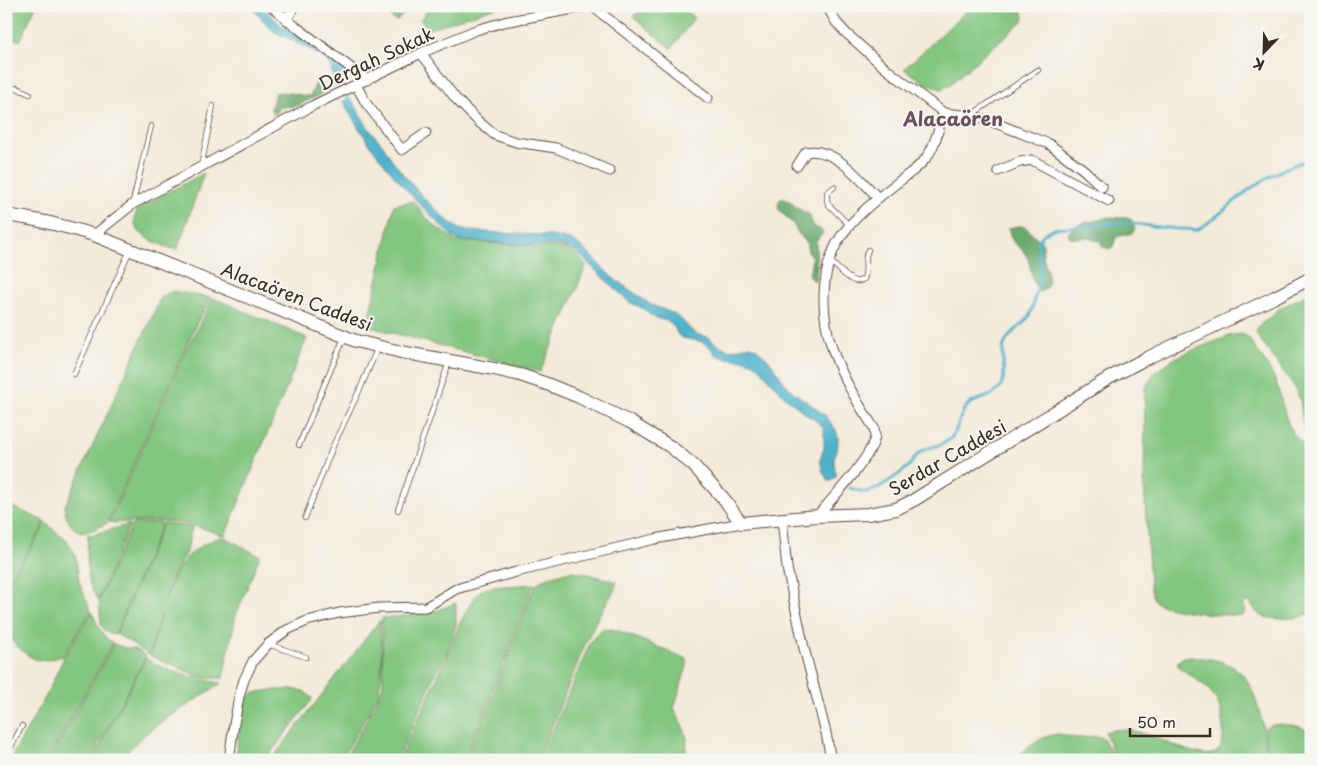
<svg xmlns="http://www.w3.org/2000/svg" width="1317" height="766" font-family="'Playpen Sans',sans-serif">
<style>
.green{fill:#83c680;stroke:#5f784f}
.forest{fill:#6aab6e;stroke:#526a46}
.water{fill:#4eb2cc;stroke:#446e75}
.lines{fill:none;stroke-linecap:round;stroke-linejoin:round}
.stream{stroke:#4eb2cc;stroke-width:3}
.lane-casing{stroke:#57473a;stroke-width:6}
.street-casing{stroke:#57473a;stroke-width:11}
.secondary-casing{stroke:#57473a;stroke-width:14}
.lane{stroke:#fff;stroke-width:4.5}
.street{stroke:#fff;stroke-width:9}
.secondary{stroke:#fff;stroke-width:12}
.labels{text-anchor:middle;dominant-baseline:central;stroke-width:4;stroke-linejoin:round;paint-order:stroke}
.street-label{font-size:18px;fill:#3b2a1e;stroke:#f6f6f2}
.neighbourhood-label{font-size:19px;font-weight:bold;fill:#6d505e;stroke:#f6f6f2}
</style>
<rect width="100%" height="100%" fill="#f6f6f2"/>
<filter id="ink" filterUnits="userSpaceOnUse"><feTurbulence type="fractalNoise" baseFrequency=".02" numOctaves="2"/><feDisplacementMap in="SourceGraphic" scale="10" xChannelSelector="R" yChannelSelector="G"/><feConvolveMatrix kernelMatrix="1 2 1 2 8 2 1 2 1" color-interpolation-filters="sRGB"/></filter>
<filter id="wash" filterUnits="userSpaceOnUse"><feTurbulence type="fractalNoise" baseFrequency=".0096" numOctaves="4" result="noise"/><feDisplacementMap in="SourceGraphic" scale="20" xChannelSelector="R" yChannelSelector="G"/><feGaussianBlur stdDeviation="1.12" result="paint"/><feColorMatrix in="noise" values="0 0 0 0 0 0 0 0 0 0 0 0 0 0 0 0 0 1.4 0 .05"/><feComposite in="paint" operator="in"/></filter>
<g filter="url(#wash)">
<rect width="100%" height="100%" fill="#f4ead9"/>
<path class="green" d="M6,6H36L20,41L6,36Z
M376,6H412L396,21Z
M431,6H500L429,29L420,20Z
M648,6H681L694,18L671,49L633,16Z
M972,6H1020L1024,16L1023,21L948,86L941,89L929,85L904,69Z
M204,173L177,250C160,245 121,233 139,208Z
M413,201L432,224L456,241L565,248L574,252L586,265L576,291L540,372L367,326L394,205Z
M173,291L211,298L196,324L107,523C101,526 92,531 85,532C71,532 65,518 65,506L161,297Z
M1311,292V437H1310L1304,431L1300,399L1294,386L1259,338L1256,332L1259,326L1279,309Z
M213,298L307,338L225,536C214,532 203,528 191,525C167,519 140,521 116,523L109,522L188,346Z
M1242,334L1248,337C1257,351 1268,365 1275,380C1284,400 1285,442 1311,446V612C1307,614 1304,616 1300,617C1292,619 1266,620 1260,615C1254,612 1255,606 1247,601L1244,604L1245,611L1243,616C1227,615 1165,612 1155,601C1152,597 1151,590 1150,586L1144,483L1145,388L1155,372L1172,360L1186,353L1229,336Z
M6,504L44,521L40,532L6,585Z
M45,522L68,542L73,550L76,558L79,582L91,611L63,656C56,658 46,661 39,660C28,659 13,642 6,635V588L41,532Z
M133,523H162L115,634H110L105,631L101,625L99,599Z
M163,523L192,527L187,550L171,579L165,600C168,593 170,585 173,578C180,563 191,551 205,544C211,541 217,537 224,537L260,556L236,615L223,678H206L198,676L150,656L161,614L149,655L127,640L116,634Z
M130,524L98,600C95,595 92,590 90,585C86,569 87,551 88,534L92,535Z
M570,571L589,574L617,582L614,591L599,615L586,642L538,760H467L536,584L546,578Z
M534,584L465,760H399L446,659L460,623L474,597L480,591L492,587Z
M456,603V625L453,635L446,655L433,679L397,760H344L377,702L383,685L382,618L423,614L436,611Z
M92,612C98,626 100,634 113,643L47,760H10L47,694L64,657Z
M380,620C381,643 384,676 377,698L341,760H271Z
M604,628L617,630L687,659V666L674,708L684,729L687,739L685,760H540L590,643L597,633Z
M114,644L125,648L135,649L146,656C128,691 110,727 87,760H49Z
M1184,657C1202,657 1225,659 1239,671C1252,681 1260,711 1263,727C1265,739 1265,747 1271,760H1116L1105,732C1133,721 1169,747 1197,753C1201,754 1208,755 1212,754C1223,752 1224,737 1223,728C1222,723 1222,718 1221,713C1216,688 1195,680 1178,666V661Z
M146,658C163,671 201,680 222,683L155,726L140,739L119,760H89L99,746Z
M292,689L304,691L312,698L311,701L265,760H238L236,752L245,699C256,688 277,691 292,689Z
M1282,724L1297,726L1311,732V760H1274L1267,746L1265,728L1271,725Z
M1057,734C1065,734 1071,738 1078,738C1088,738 1093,734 1103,738L1115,760H1013C1027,749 1040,736 1057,734Z"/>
<path class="forest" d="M319,80C328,94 319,96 307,101C304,102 303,104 300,105C294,108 287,105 280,108L277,113L273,114L271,109L275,93C286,90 299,96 310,96L316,83Z
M781,198L790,201L797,208L810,215C812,222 812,227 820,229L823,233L816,241L817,268L815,280H812L809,276L812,259L811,256L808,252L806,242L799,234L793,224L779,210L778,206L779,201Z
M1108,217L1127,218L1132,220L1135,230L1132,233L1116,237L1113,247L1109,249L1103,247L1100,241C1095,241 1092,239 1088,238C1083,237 1076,239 1071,238L1068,234L1074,226C1085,222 1097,221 1108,217Z
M1017,226C1027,225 1029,231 1036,237C1038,239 1040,240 1042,242C1045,246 1042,249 1043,253C1043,265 1057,285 1040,292C1029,280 1033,267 1026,255C1018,243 1010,245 1009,228Z"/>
<path class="water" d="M250,6H261L282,26L303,37L341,65L346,73L344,83L335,85L331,68L326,59L306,47L273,31Z
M351,99L369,129L383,145L389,155L402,173L424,198L448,221L460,229L469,231L553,236L570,240L582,247L613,278L650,304L674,314L682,320L691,330L696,334L708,337L715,343L729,350L750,346L756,348L770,361L783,381L792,391L825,415L836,430L838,438V444L837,451L834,457V462L835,470L837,475L829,482L823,472L820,460L824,448V429L818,422L806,414L785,397L758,366L752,362L745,360L724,358L715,354L710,347L702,342L683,338L678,335L673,325L668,321L659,319L650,315L644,309L629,302L573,249L561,246L461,241L453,237C409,195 372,155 343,101Z"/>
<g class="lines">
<path class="stream" d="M340,80L341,87L349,102
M850,488C854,489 860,492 865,492C875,492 906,471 912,462C915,458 917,454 922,451C932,445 943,447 952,437C959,428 959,414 967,406C975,398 989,399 997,391C1011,378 998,358 1005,343C1010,330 1027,325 1031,312C1033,307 1034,302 1035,297C1037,289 1041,281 1041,272C1041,260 1033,245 1043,235C1052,226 1067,227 1079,227C1094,226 1109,222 1124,223C1144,224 1164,229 1184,229C1188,229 1192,230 1196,230C1205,228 1239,197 1250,189C1269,176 1289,165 1311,159"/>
</g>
</g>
<g filter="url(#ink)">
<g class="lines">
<defs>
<path id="lane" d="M6,88H17L30,94
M971,115L1038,70
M201,167L213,106
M834,187L827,193V201L829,205L849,225
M133,202L151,126
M831,262C836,266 848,280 855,281C859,282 861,280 864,279C868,269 863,259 868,250
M74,374L130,250
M299,445L344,338
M398,510L449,362
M305,518L333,446L360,389L378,347
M268,644L306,657
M6,756L22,726"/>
<path id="street" d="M271,6L295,26L367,80
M592,6L708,98
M827,6L836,22L845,32L885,68L944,113L970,116L990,121L1049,144L1084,170L1102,187
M287,20L294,6
M421,53L456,99L480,123L495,135L516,142L556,148L610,171
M356,85L366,103L402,150L426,133
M797,166L806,152C834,146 861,180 878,198
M998,171L1020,162L1032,160L1109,201
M94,235L133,204L314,105L421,53L476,30L504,22L589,6
M817,516C831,500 873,456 875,436C875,434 874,431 874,428C859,406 840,373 832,348C819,309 820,258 849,226C863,210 880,196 897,183C907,175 919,168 926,158C936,146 938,127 944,113
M782,519L787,568L804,648L826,733L831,760
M229,760L234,724L239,697L244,680L253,661L268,644L287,630L307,621L339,613L379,608L426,607L456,589L516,572L655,539L741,523"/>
<path id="secondary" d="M6,215C36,219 65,226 94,235L356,341L401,352L494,369L520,375L547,384L579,397L630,422L671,447L693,465L724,499L741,523L817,516L868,514L896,509L914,500L1109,378L1143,360L1275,297L1311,278"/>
</defs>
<use href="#lane" class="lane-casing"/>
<use href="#street" class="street-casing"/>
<use href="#secondary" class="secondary-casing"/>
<use href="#lane" class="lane"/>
<use href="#street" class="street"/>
<use href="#secondary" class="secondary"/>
</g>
</g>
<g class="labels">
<g class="street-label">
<text transform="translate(376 58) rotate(-25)">Dergah Sokak</text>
<text transform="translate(297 296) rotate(21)">Alacaören Caddesi</text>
<text transform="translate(947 457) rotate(-30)">Serdar Caddesi</text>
</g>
<g class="neighbourhood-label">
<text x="953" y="118">Alacaören</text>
</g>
</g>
<rect width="1317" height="766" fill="none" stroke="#f6f6f2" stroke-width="25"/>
<g transform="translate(1264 52) rotate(203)" stroke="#f6f6f2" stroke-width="4" paint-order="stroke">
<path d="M0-4L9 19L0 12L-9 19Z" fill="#3b2a1e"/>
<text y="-8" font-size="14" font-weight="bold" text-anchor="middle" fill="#3b2a1e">K</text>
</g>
<path d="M1130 728v8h80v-8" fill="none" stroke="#3b2a1e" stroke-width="2.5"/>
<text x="1137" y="728" font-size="15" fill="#3b2a1e" stroke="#f6f6f2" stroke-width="4" paint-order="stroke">50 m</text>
</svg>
